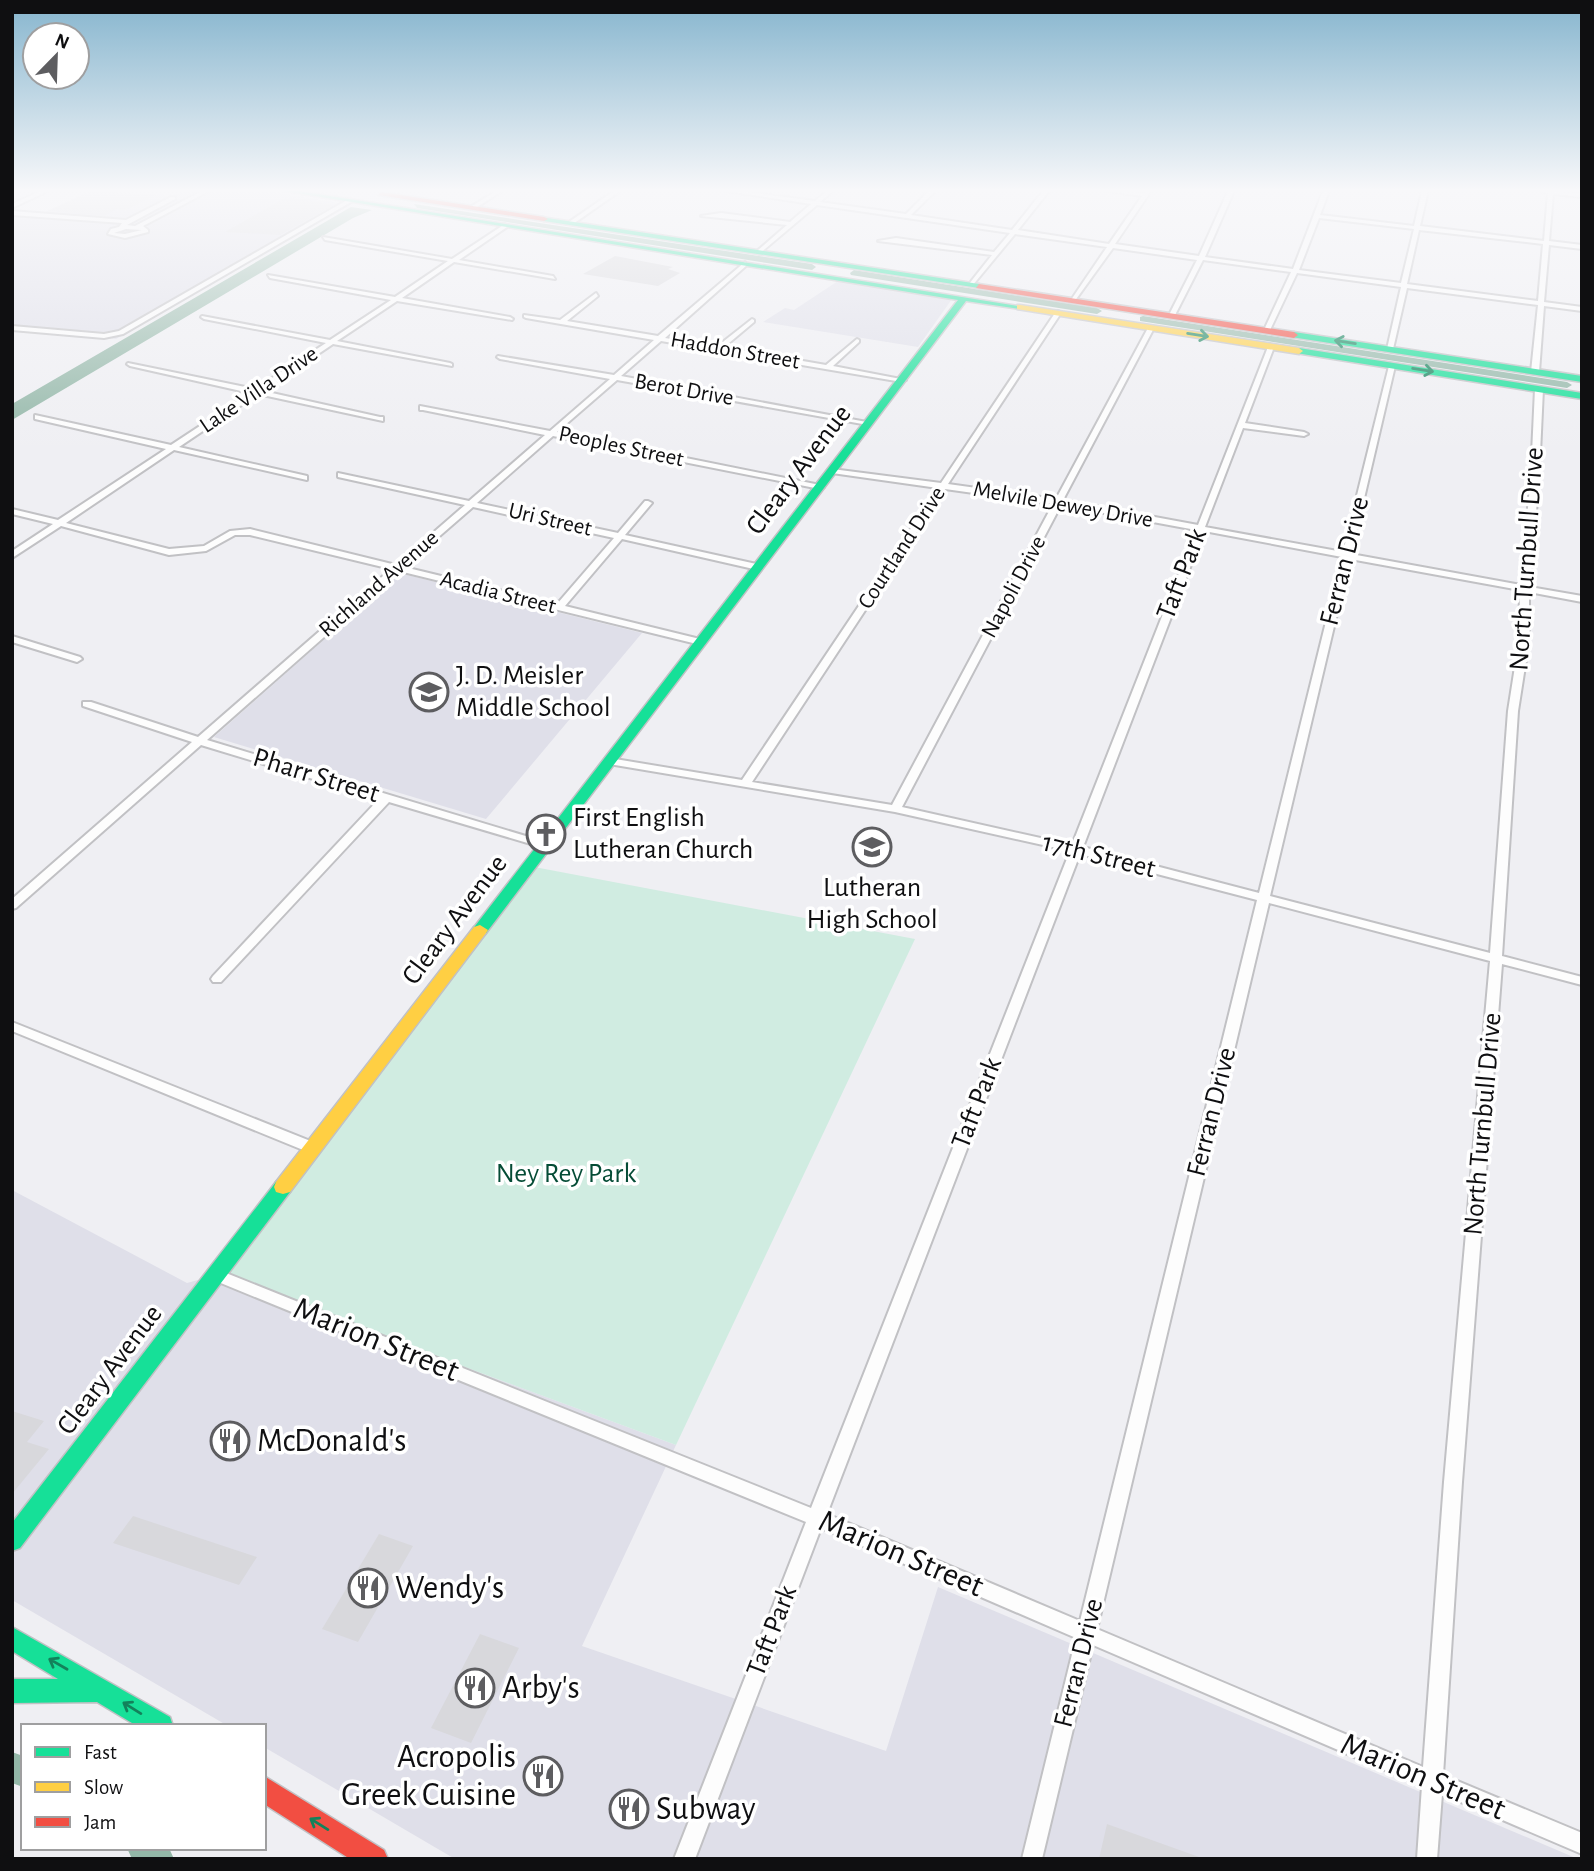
<svg xmlns="http://www.w3.org/2000/svg" width="1594" height="1871" font-family="'Alegreya Sans',sans-serif">
<style>
.built{fill:#dfdfe9}
.green{fill:#d0ece1}
.water{fill:#93b7a8}
.lines{fill:none;stroke-linecap:round;stroke-linejoin:round}
.canal{fill:#93b7a8;fill-rule:evenodd}
.building{fill:#d8d8dc}
.street-casing{stroke:#c1c1c4;stroke-width:4}
.fast-casing{stroke:#c1c1c4;stroke-width:3}
.slow-casing{stroke:#c1c1c4;stroke-width:3}
.jam-casing{stroke:#c1c1c4;stroke-width:3}
.street{fill:#fdfdfd;fill-rule:evenodd}
.fast{fill:#16e098;fill-rule:evenodd}
.slow{fill:#ffcf43;fill-rule:evenodd}
.jam{fill:#f24e42;fill-rule:evenodd}
.oneway{stroke:#13825b}
.labels{text-anchor:middle;dominant-baseline:central;stroke-width:7;stroke-linejoin:round;paint-order:stroke}
.far-street-label{font-size:23px;fill:#0f0f11;stroke:#fff}
.street-label{font-size:28px;fill:#0f0f11;stroke:#fff}
.poi-label{font-size:28px;fill:#0f0f11;stroke:#fff;text-anchor:start}
.park-label{font-size:28px;fill:#054c36;stroke:#fff}
.near-street-label{font-size:33px;fill:#0f0f11;stroke:#fff}
.near-poi-label{font-size:33px;fill:#0f0f11;stroke:#fff;text-anchor:start}
</style>
<rect width="100%" height="100%" fill="#efeff3"/>
<path class="built" d="M89,191L174,196L183,191H266L350,205L116,339L12,330V215L35,217Z
M838,281L952,299L918,347L763,322L785,308L794,310Z
M399,573L642,633L486,819L214,737Z
M12,1190L187,1283L216,1275L676,1445L582,1646L886,1751L938,1587L1578,1859H455L264,1747V1726H228L12,1600Z"/>
<path class="green" d="M529,866L915,939L676,1445L216,1275Z"/>
<path class="water" d="M351,207L372,210L353,218L12,420V404Z"/>
<g class="lines">
<path class="canal" d="M414,204L812,264L816,267L812,270L417,208Z
M854,270L1097,308L1102,311L1097,314L851,275L850,273Z
M1143,316L1567,382L1572,385L1567,388L1140,321V317Z
M12,1752L23,1756V1787L12,1783Z
M127,1848H169L174,1859H132Z"/>
</g>
<path class="building" d="M92,191H95L155,195L126,210L117,209L104,216L48,211Z
M293,198L334,205L280,235L225,232L283,199Z
M615,256L673,267L668,269L680,273L658,286L583,274Z
M12,1411L44,1421L27,1442L49,1449L12,1494Z
M133,1516L257,1557L239,1585L113,1543Z
M379,1534L413,1546L358,1642L322,1629Z
M480,1634L519,1648L471,1743L431,1728Z
M1107,1824L1199,1857V1859H1099Z"/>
<g class="lines">
<defs>
<path id="street" d="M41,191H48L12,208V204Z
M202,191H209L143,226L148,230V232L125,238L108,234L111,229L119,227L122,223L12,215V211L126,220L171,197H175V199L127,225L135,226ZM126,229L141,230H142L125,234L114,233Z
M496,191H502L474,209L469,208Z
M614,191H620L573,224H569V222Z
M727,191H740L815,201L827,191H833L820,202L906,214L929,191H935L911,215L1012,230L1043,191H1049L1018,230L1109,244L1142,196L1108,191L1144,193L1145,191H1151L1115,244L1199,256L1228,191H1234L1205,257L1293,269L1323,191H1329L1320,215L1414,226L1422,191H1428L1420,226L1544,241L1548,193L1541,191L1582,193V197L1553,194L1549,241L1582,245V249L1549,245L1544,302L1582,307V311L1544,306L1539,372L1535,374L1531,372L1538,305L1407,288L1393,349L1390,351L1387,349L1401,287L1297,273L1270,330L1267,332L1264,330L1291,272L1203,260L1175,315L1172,317L1169,315L1197,260L1113,248L1074,302L1071,300L1107,247L1015,234L972,286L969,284L992,255L878,241L896,238L994,252L1010,233L817,205L759,254L757,251L787,225L701,216L721,213L790,222L811,204ZM1319,218L1414,229L1401,283L1299,270ZM1419,230L1543,244L1538,301L1407,284Z
M349,199L351,202L123,334L104,338L12,330V326L104,334L119,331Z
M505,224L507,227L459,260L553,276L555,279L454,262L402,298L510,317L513,319L512,320L397,301L337,341L450,363L452,364V366L333,344L263,391L380,417H383V421L258,394L179,447L307,476V480L174,450L66,523L169,549L204,546L230,531L250,529L396,565L465,505L338,477V473L469,501L545,435L423,410H420V406L550,431L610,379L500,359L497,357L498,356L614,375L654,340L526,318L524,317V315L560,320L596,293L598,296L567,321L658,336L745,262L747,265L665,338L721,347L724,341L752,319L754,320V322L729,343L728,348L826,365L857,339L859,340V342L833,366L906,380L902,382L661,341L621,376L872,423L868,425L617,380L557,432L820,485L824,487L820,489L553,436L477,503L618,533L645,501H648L652,503L625,535L761,565V569L758,570L622,539L565,606L704,640V644L701,645L399,571L207,740L549,843L551,845L549,847H541L389,802L221,982H213L211,979L213,976L379,799L201,745L16,908L12,909V899L192,742L83,706V702H91L198,737L391,569L250,535H235L206,551L169,555L61,526L12,558V551L53,524L12,514V509L58,520L166,449L35,419V415L171,445L250,393L130,366L127,364L128,363L255,389L326,343L204,319L201,317L202,316L330,340L391,300L270,278L268,275L395,297L448,261L325,240L323,237L452,259ZM473,507L614,538L557,604L404,567Z
M1058,311L1061,313L948,484L1056,499L1148,328L1151,326L1154,328L1063,500L1198,525L1268,347L1271,345L1274,347L1245,423L1304,432L1308,434L1304,436L1243,428L1205,527L1343,552L1389,366L1392,364L1395,366L1351,554L1521,585L1531,475L1535,389L1539,387L1543,389L1539,475L1530,587L1582,596V602L1529,592V641L1518,711L1502,956L1582,977V985L1502,964L1462,1482L1443,1775L1582,1833V1854L1442,1794L1437,1859H1417L1422,1786L1093,1645L1042,1859H1022L1076,1638L821,1528L695,1859H674L806,1522L211,1279L208,1275L211,1271L216,1269L221,1271L811,1508L1070,851L895,812L609,764L604,761L609,758L742,780L938,488L832,473L828,471L832,469L941,483L1055,313ZM945,489L1053,504L892,805L752,782ZM1061,505L1196,530L1072,845L902,807ZM1204,531L1342,557L1259,893L1083,847ZM1350,559L1520,590L1519,641L1508,711L1490,953L1270,896ZM1080,854L1257,900L1080,1621L827,1514ZM1269,903L1490,961L1444,1482L1423,1767L1097,1629Z
M12,636L80,657L82,659L77,662L12,642Z
M12,1022L318,1144L320,1148L318,1152H308L12,1031Z"/>
<path id="fast" d="M284,191H299L1024,307L1020,309L966,301L486,933H474L472,930L958,300Z
M541,217L979,284L983,286L979,288L544,221Z
M1294,332L1582,376V382L1291,337V333Z
M1299,348L1582,393V399L1296,353L1295,351Z
M283,1180L290,1182L292,1187L290,1192L20,1548L12,1551V1523L276,1182Z
M12,1627L170,1717L173,1726H137L97,1702L12,1703V1679H58L12,1651Z"/>
<path id="slow" d="M1020,305L1299,348L1303,351L1299,354L1017,309V305Z
M480,925L488,930L486,933L290,1192L283,1194L276,1192L274,1187L276,1182L474,927Z"/>
<path id="jam" d="M381,192L544,217L548,219L544,221L379,195Z
M979,284L1294,332L1298,335L1294,338L976,288Z
M264,1776L384,1850L388,1859H350L264,1804Z"/>
</defs>
<use href="#street" class="street-casing"/>
<use href="#fast" class="fast-casing"/>
<use href="#slow" class="slow-casing"/>
<use href="#jam" class="jam-casing"/>
<use href="#street" class="street"/>
<use href="#fast" class="fast"/>
<use href="#slow" class="slow"/>
<use href="#jam" class="jam"/>
</g>
<defs><path id="oneway-shaft" d="M-6 0H5M1.5-3L5.5 0L1.5 3" fill="none" stroke-width="1.6" stroke-linecap="round" stroke-linejoin="round" transform="scale(1.75)"/></defs>
<g class="oneway">
<use href="#oneway-shaft" transform="translate(1198 335) rotate(9)"/>
<use href="#oneway-shaft" transform="translate(1345 342) rotate(-171)"/>
<use href="#oneway-shaft" transform="translate(1423 370) rotate(9)"/>
<use href="#oneway-shaft" transform="translate(58 1664) rotate(-150)"/>
<use href="#oneway-shaft" transform="translate(132 1708) rotate(-148)"/>
<use href="#oneway-shaft" transform="translate(319 1824) rotate(-148)"/>
</g>
<linearGradient id="sky" x2="0" y2="1"><stop stop-color="#86b5ce"/><stop offset="0.42" stop-color="#f8f8fa"/><stop offset="1" stop-color="#f8f8fa" stop-opacity="0"/></linearGradient>
<rect width="1594" height="453" fill="url(#sky)"/>
<defs>
<symbol id="school-ring" viewBox="-11 -11 22 22"><circle r="9.5" fill="#fff" stroke="#5d5d60" stroke-width="1.5"/><path d="M0-5L7-2L0 1L-7-2ZM-4 1L0 2.5L4 1V4Q0 6-4 4Z" fill="#5d5d60"/></symbol>
<symbol id="church-ring" viewBox="-11 -11 22 22"><circle r="9.5" fill="#fff" stroke="#5d5d60" stroke-width="1.5"/><path d="M-1.2-6h2.4v3.5h3.3v2.4h-3.3V6h-2.4V-.1h-3.3v-2.4h3.3Z" fill="#5d5d60"/></symbol>
<symbol id="restaurant-ring" viewBox="-11 -11 22 22"><circle r="9.5" fill="#fff" stroke="#5d5d60" stroke-width="1.5"/><path d="M-5-6h1v4h1v-4h1v4h1v-4h1v5L-1.5 .5V6h-2V.5L-5-1ZM5-6V6H3V1.5H1.5Q1.5-4 5-6Z" fill="#5d5d60"/></symbol>
</defs>
<g fill-rule="evenodd">
<use href="#school-ring" x="407" y="670" width="44" height="44"/>
<use href="#church-ring" x="524" y="812" width="44" height="44"/>
<use href="#school-ring" x="850" y="825" width="44" height="44"/>
<use href="#restaurant-ring" x="208" y="1419" width="44" height="44"/>
<use href="#restaurant-ring" x="346" y="1566" width="44" height="44"/>
<use href="#restaurant-ring" x="453" y="1666" width="44" height="44"/>
<use href="#restaurant-ring" x="521" y="1754" width="44" height="44"/>
<use href="#restaurant-ring" x="607" y="1787" width="44" height="44"/>
</g>
<g class="labels">
<g class="far-street-label">
<text transform="translate(735 351) rotate(10)">Haddon Street</text>
<text transform="translate(259 390) rotate(-34)">Lake Villa Drive</text>
<text transform="translate(684 390) rotate(10)">Berot Drive</text>
<text transform="translate(621 447) rotate(12)">Peoples Street</text>
<text transform="translate(1063 505) rotate(10)">Melvile Dewey Drive</text>
<text transform="translate(550 520) rotate(13)">Uri Street</text>
<text transform="translate(902 548) rotate(-57)">Courtland Drive</text>
<text transform="translate(379 584) rotate(-41)">Richland Avenue</text>
<text transform="translate(1014 587) rotate(-62)">Napoli Drive</text>
<text transform="translate(498 593) rotate(14)">Acadia Street</text>
</g>
<g class="street-label">
<text transform="translate(799 470) rotate(-53)">Cleary Avenue</text>
<text transform="translate(1527 559) rotate(-86)">North Turnbull Drive</text>
<text transform="translate(1345 561) rotate(-76)">Ferran Drive</text>
<text transform="translate(1182 574) rotate(-69)">Taft Park</text>
<text transform="translate(316 776) rotate(17)">Pharr Street</text>
<text transform="translate(1099 856) rotate(14)">17th Street</text>
<text transform="translate(455 920) rotate(-53)">Cleary Avenue</text>
<text transform="translate(977 1103) rotate(-69)">Taft Park</text>
<text transform="translate(1212 1112) rotate(-76)">Ferran Drive</text>
<text transform="translate(1483 1124) rotate(-85)">North Turnbull Drive</text>
<text transform="translate(110 1370) rotate(-53)">Cleary Avenue</text>
<text transform="translate(772 1631) rotate(-69)">Taft Park</text>
<text transform="translate(1079 1663) rotate(-76)">Ferran Drive</text>
</g>
<g class="poi-label">
<text x="456" y="676">J. D. Meisler<tspan x="456" dy="32">Middle School</tspan></text>
<text x="573" y="818">First English<tspan x="573" dy="32">Lutheran Church</tspan></text>
<text x="872" y="888" text-anchor="middle">Lutheran<tspan x="872" dy="32">High School</tspan></text>
</g>
<g class="park-label">
<text x="566" y="1174">Ney Rey Park</text>
</g>
<g class="near-street-label">
<text transform="translate(376 1340) rotate(22)">Marion Street</text>
<text transform="translate(901 1554) rotate(23)">Marion Street</text>
<text transform="translate(1423 1777) rotate(23)">Marion Street</text>
</g>
<g class="near-poi-label">
<text x="257" y="1441">McDonald's</text>
<text x="395" y="1588">Wendy's</text>
<text x="502" y="1688">Arby's</text>
<text x="516" y="1757" text-anchor="end">Acropolis<tspan x="516" dy="38">Greek Cuisine</tspan></text>
<text x="656" y="1809">Subway</text>
</g>
</g>
<rect width="1594" height="1871" fill="none" stroke="#0f0f11" stroke-width="28"/>
<rect x="21" y="1724" width="245" height="126" fill="#ffffff" stroke="#9f9fa0" stroke-width="2"/>
<rect x="35" y="1747" width="35" height="10" fill="#16e098" stroke="#9f9fa0" stroke-width="2"/>
<text x="84" y="1759" font-size="21" fill="#0f0f11">Fast</text>
<rect x="35" y="1782" width="35" height="10" fill="#ffcf43" stroke="#9f9fa0" stroke-width="2"/>
<text x="84" y="1794" font-size="21" fill="#0f0f11">Slow</text>
<rect x="35" y="1817" width="35" height="10" fill="#f24e42" stroke="#9f9fa0" stroke-width="2"/>
<text x="84" y="1829" font-size="21" fill="#0f0f11">Jam</text>
<g transform="translate(56 56) rotate(23)"><circle r="33" fill="#ffffff" stroke="#9f9fa0" stroke-width="2"/>
<path d="M0-5L12 26L0 18L-12 26Z" fill="#5d5d60"/>
<text y="-10" font-size="19" font-weight="bold" text-anchor="middle" fill="#0f0f11">N</text>
</g>
</svg>
